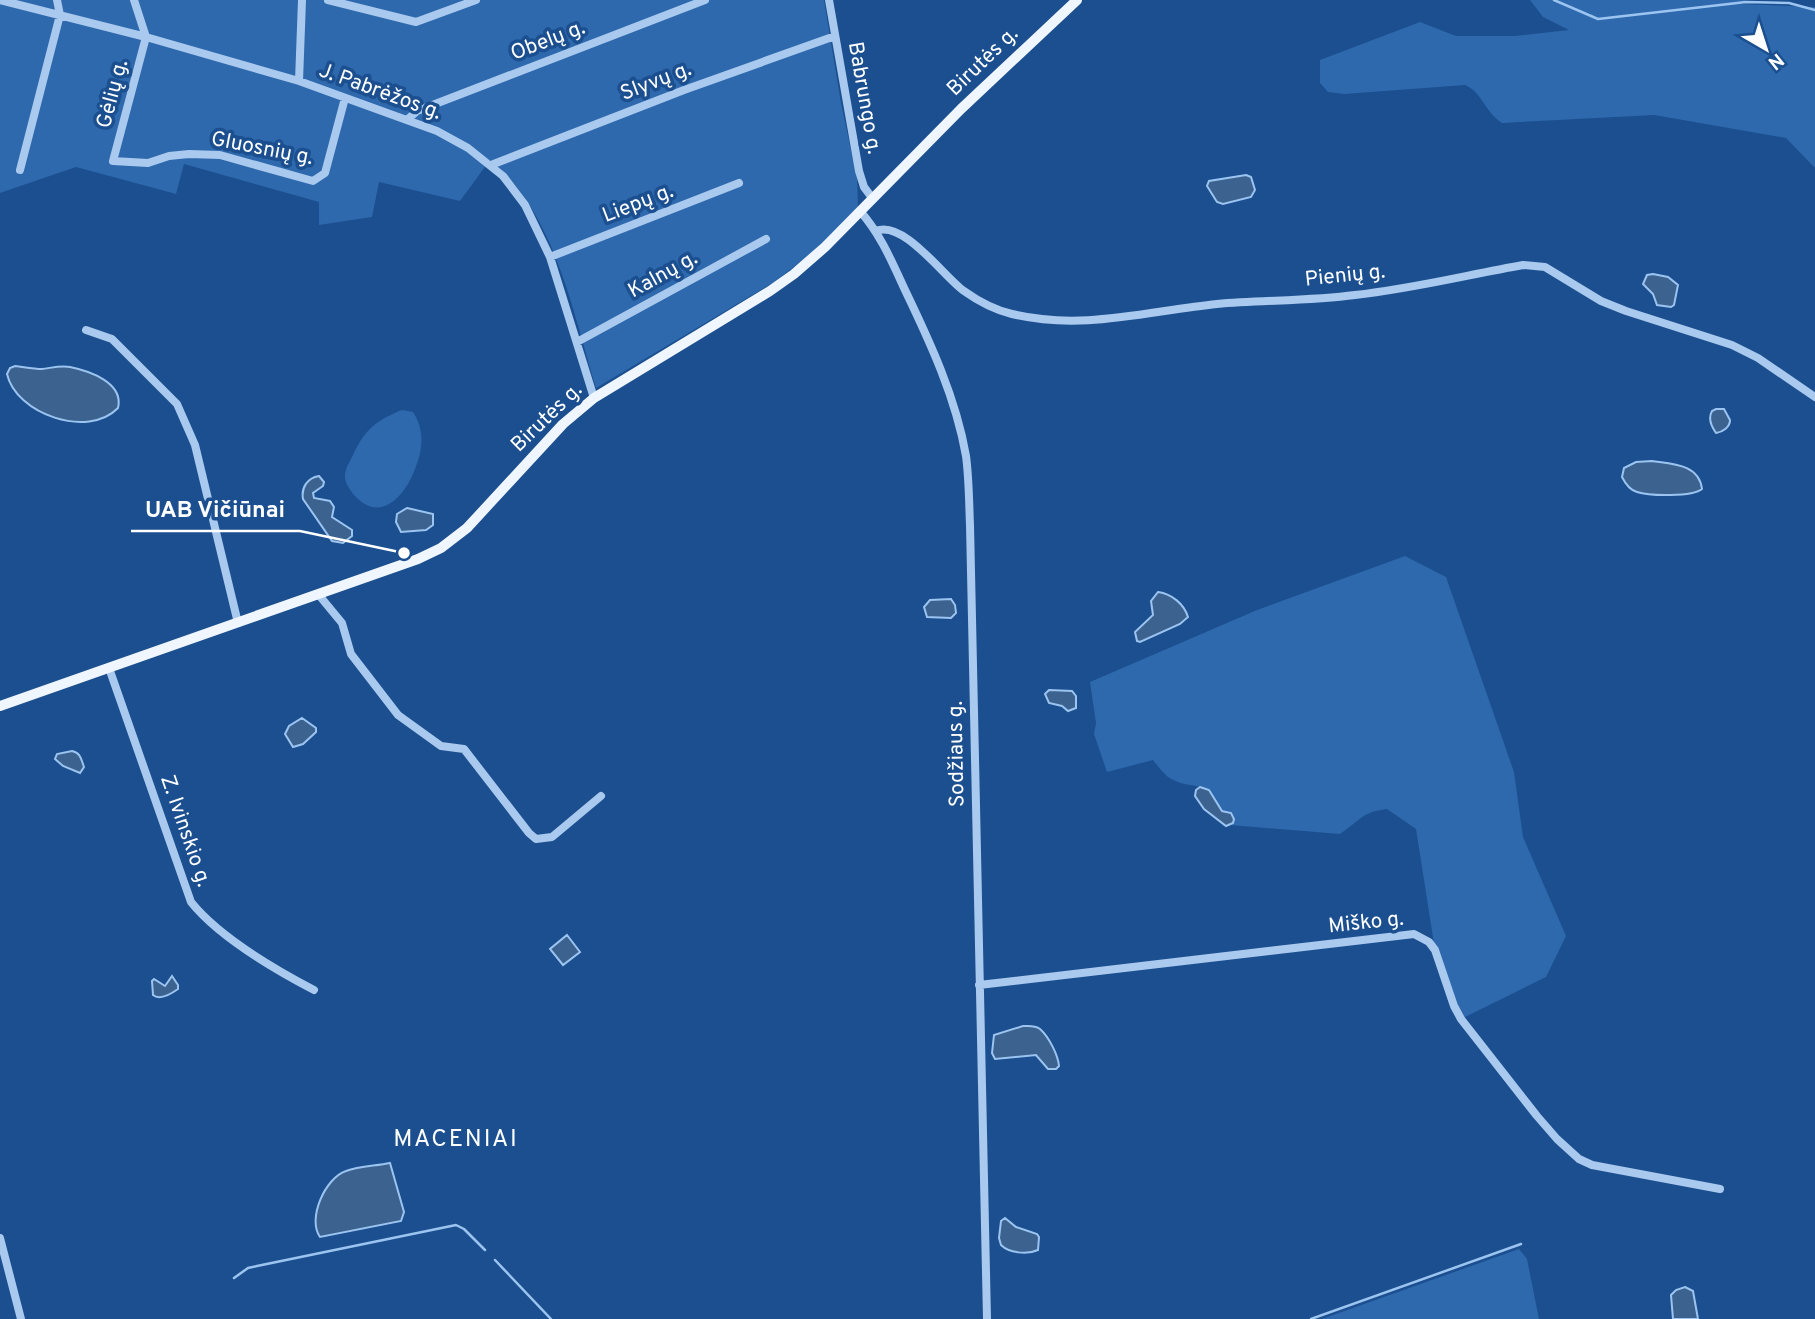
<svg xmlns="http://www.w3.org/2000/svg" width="1815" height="1319" font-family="Overpass,sans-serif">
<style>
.green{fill:#2e69ad}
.water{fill:#3c6290;stroke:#9cc4f0;stroke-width:2}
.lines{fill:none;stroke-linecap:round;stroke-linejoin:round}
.stream{stroke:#9cc4f0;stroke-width:2.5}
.minor{stroke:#a9c9ee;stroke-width:8}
.major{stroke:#f0f6ff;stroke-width:10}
.labels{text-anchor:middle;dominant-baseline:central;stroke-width:7;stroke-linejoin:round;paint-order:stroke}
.street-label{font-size:21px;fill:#fff;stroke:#1b4f8f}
.quarter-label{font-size:24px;letter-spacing:2px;fill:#fff;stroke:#1b4f8f}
.leader{fill:none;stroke:#fff;stroke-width:2.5}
.callout-dot{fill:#fff;stroke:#1b4f8f;stroke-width:2.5}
.callout-label{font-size:23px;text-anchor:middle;font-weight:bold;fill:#fff;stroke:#1b4f8f;stroke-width:7;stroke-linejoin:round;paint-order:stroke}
</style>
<rect width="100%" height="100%" fill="#1b4f8f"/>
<path class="green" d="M0,0H824L841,103L857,178L858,207L812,253L774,282L596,388C572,310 555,213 490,160L460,201L379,182L372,217L319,225V202L184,164L176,194L76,167L0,193Z
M1530,0H1746L1740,4L1815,7V168L1786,138L1654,115L1502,123C1484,111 1482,92 1465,85L1344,94L1328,92L1320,83V60L1420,22L1456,36H1515L1569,30L1543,17Z
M402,410L413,412C425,431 423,449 415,469C405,496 380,525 353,494C349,488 344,482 345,475C345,469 350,461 353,455C365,429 377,420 402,410Z
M1405,556L1446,577L1514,772L1523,837L1566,936L1546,977L1461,1019L1435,950L1416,829L1387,809C1361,812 1360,821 1340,834L1230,825L1233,823L1231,813L1218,808C1204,776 1191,792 1168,777C1163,773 1157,765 1153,760L1107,772L1094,734L1096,723L1090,682L1257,610Z
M1519,1249L1527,1259L1539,1319H1322Z"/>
<path class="water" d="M1246,175L1251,177L1255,190L1251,197L1223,204L1217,202L1207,186L1209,181Z
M1653,274L1668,277L1678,285L1674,305L1671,307L1657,305L1653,294L1643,284L1647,275Z
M15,366C24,367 33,369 42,369C51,368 61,365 70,367C90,371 124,383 118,408C88,439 16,414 7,374L10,368Z
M1716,409H1724L1730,420C1730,427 1723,432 1716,433C1711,426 1708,418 1712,411Z
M1652,461C1672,464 1699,464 1702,489C1693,497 1649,496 1637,492C1629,490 1625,483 1622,477L1624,468L1636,462Z
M319,476L324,482L323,486L313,493L314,498L330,501L334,507L332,517L352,530V536L343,543L332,541L303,499C301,488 307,478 319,476Z
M407,508L433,514V525L426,530L401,532L396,522L397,514Z
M1158,592C1172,594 1184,604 1188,617L1180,624L1140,642L1137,641L1135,632L1153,615L1151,601Z
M951,599L955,605L956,613L951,618L927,617L924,607L930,600Z
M1049,690L1072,691L1076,696V708L1068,711L1062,706L1049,703L1045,694Z
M302,718L316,728V732L303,744L293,747L285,734L289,726Z
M72,751C81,753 81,759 84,767L80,773L63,766L55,759L57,754Z
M1200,787L1209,790L1222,811L1231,813L1234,819L1233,823L1226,826L1204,809L1195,796L1196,790Z
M567,935L580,952L563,965L550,949Z
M172,976L178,985V989C171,994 160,1001 153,995L152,981L154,979L165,986Z
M1023,1026C1028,1026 1035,1025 1040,1029C1049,1037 1058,1055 1059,1066L1056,1069H1048L1036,1055L995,1059L992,1053L994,1035Z
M390,1163L404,1212L401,1221L320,1237C307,1219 325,1178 346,1171C359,1166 376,1166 390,1163Z
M1005,1218L1016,1227L1037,1234L1039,1237L1038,1250C1027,1255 1009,1253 1001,1245L999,1238L1001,1221Z
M1685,1287L1693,1291L1698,1319H1673L1671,1295L1676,1290Z"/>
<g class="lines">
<path class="stream" d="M1554,0L1598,19L1746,2L1789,3L1815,10
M495,1260L551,1319
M234,1278L248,1268L257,1266L456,1225L464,1229L485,1250
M1311,1319L1521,1244"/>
<path class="minor" d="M0,0L146,37L299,81L437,131L468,148L503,176L525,205L550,257L594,398
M134,0L146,37L113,161L148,163L169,156L189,154L220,155L313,181L325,173L345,98
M328,0L416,22L476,0
M829,0L859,171L864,187L873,199
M299,81L302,0
M407,120L417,111L705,0
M491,165L684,90L835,36
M20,170L60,15L57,0
M860,211C881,235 892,262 905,290C930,342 956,398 966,456C969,478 969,502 970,525L987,1319
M876,231C903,219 944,277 964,291C978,301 995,310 1012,314C1082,331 1148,311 1217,304C1263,300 1310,301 1355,295C1411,289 1467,275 1523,265L1545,267L1601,301L1626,311L1732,345L1758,358L1815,397
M550,257L739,183
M86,330L112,339L177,404L195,445L238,623
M577,342L766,239
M318,594L342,623L351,654L398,715L441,746L464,749L529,833L536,839L552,837L601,796
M109,668L191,902C219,937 274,969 314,990
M979,985L1414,934L1429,942L1435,950L1454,1006L1461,1019L1537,1116L1557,1139L1579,1159L1592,1165L1720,1189
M0,1238L21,1319"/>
<path class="major" d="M0,706L418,559L441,548L467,528L563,424L594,398L770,291L794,274L825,247L961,109L1077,0"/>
</g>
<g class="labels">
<g class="street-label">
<text transform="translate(548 41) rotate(-21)">Obelų g.</text>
<text transform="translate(983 62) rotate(-44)">Birutės g.</text>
<text transform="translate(656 82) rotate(-21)">Slyvų g.</text>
<text transform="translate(380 92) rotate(20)">J. Pabrėžos g.</text>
<text transform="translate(113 94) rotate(-75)">Gėlių g.</text>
<text transform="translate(864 98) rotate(80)">Babrungo g.</text>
<text transform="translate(262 149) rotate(11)">Gluosnių g.</text>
<text transform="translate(638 204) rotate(-21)">Liepų g.</text>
<text transform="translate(663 275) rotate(-29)">Kalnų g.</text>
<text transform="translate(1345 276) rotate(-6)">Pienių g.</text>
<text transform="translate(547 418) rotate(-44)">Birutės g.</text>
<text transform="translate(957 754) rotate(-91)">Sodžiaus g.</text>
<text transform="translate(185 831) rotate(71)">Z. Ivinskio g.</text>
<text transform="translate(1366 923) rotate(-6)">Miško g.</text>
</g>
<g class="quarter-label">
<text x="456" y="1140">MACENIAI</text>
</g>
</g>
<path class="leader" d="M404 553L300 531H131"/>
<circle class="callout-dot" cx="404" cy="553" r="7"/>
<g class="callout-label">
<text x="215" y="517">UAB Vičiūnai</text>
</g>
<g transform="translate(1766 49) rotate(141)" stroke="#1b4f8f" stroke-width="5" paint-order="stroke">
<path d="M0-5L12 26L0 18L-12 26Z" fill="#ffffff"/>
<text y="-10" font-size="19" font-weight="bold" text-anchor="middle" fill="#ffffff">N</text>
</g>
</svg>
